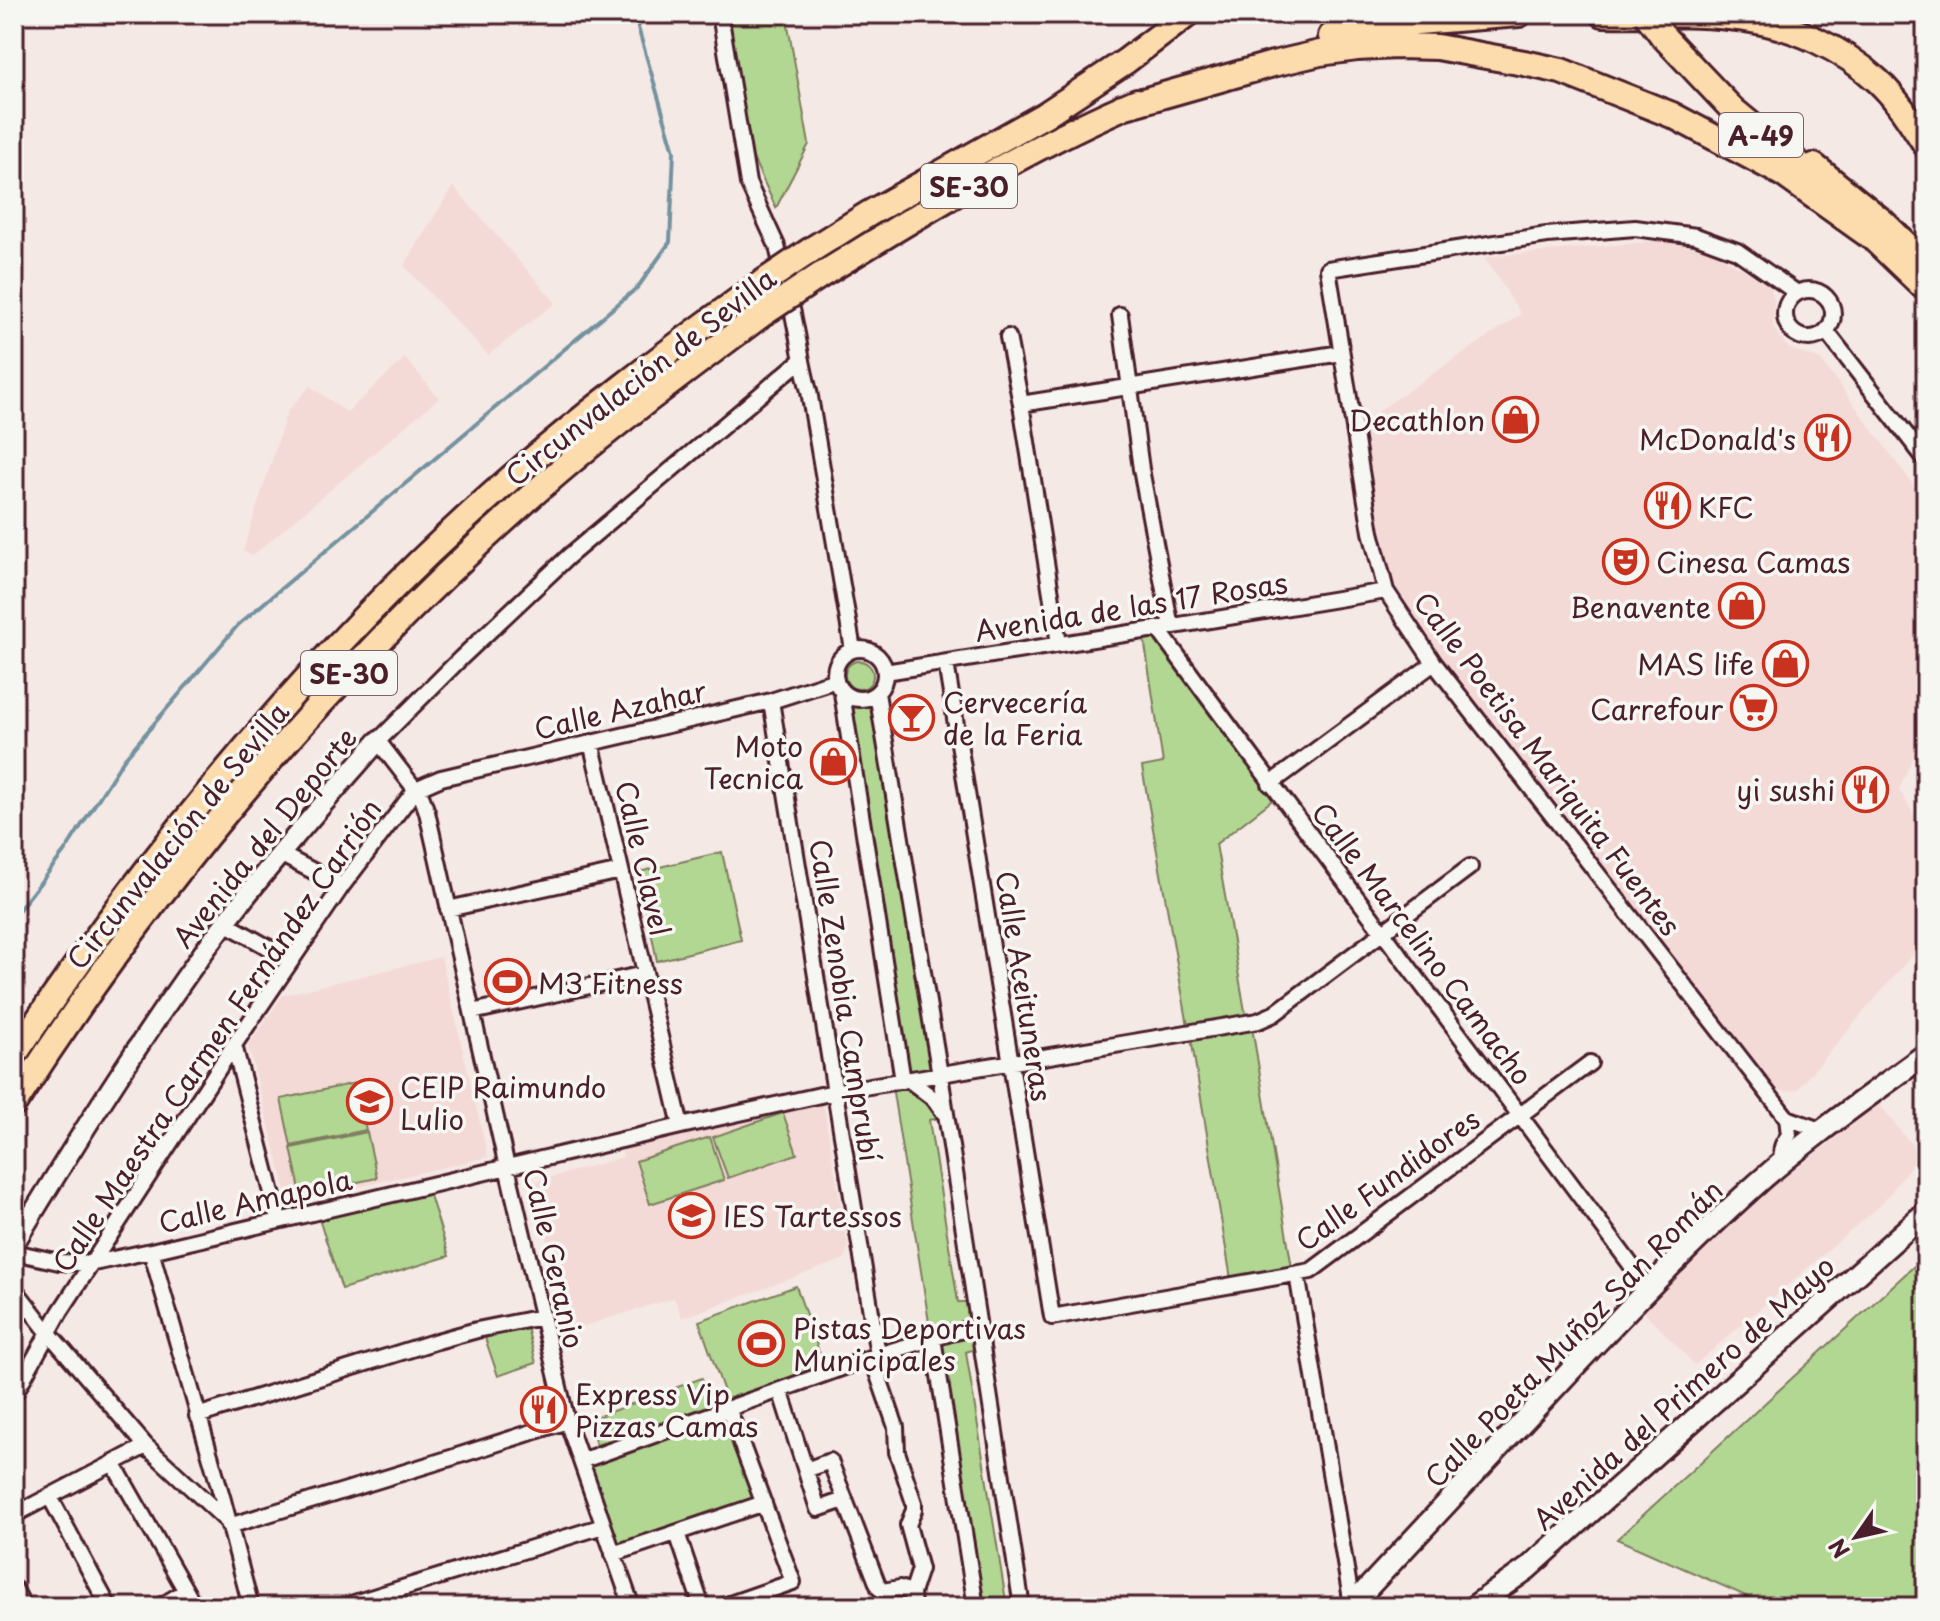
<svg xmlns="http://www.w3.org/2000/svg" width="1940" height="1621" font-family="'Playpen Sans',sans-serif">
<style>
.built{fill:#f4dad6}
.green{fill:#b2d792;stroke:#7e7b5e;stroke-width:2}
.lines{fill:none;stroke-linecap:round;stroke-linejoin:round}
.stream{stroke:#73929f;stroke-width:4}
.minor-casing{stroke:#4a1f2b;stroke-width:20}
.tertiary-casing{stroke:#4a1f2b;stroke-width:24}
.secondary-casing{stroke:#4a1f2b;stroke-width:26}
.motorway-casing{stroke:#4a1f2b;stroke-width:30}
.minor{stroke:#f6f6f2;stroke-width:14}
.tertiary{stroke:#f6f6f2;stroke-width:18}
.secondary{stroke:#f6f6f2;stroke-width:20}
.motorway{stroke:#fcdcac;stroke-width:24}
.motorway-bridge-casing{stroke:#4a1f2b;stroke-width:30;stroke-linecap:butt}
.motorway-bridge{stroke:#fcdcac;stroke-width:24}
.labels{text-anchor:middle;dominant-baseline:central;stroke-width:7;stroke-linejoin:round;paint-order:stroke}
.shield{fill:#f6f6f2;stroke:#7e6067;stroke-width:2}
.shield-label{font-size:26px;font-weight:bold;fill:#4a1f2b}
.street-label{font-size:28px;fill:#4a1f2b;stroke:#f6f6f2}
.poi-label{font-size:28px;fill:#4a1f2b;stroke:#f6f6f2;text-anchor:start}
</style>
<rect width="100%" height="100%" fill="#f5e9e5"/>
<filter id="ink" filterUnits="userSpaceOnUse"><feTurbulence type="fractalNoise" baseFrequency=".0125" numOctaves="2"/><feDisplacementMap in="SourceGraphic" scale="16" xChannelSelector="R" yChannelSelector="G"/><feConvolveMatrix kernelMatrix="1 2 1 2 8 2 1 2 1" color-interpolation-filters="sRGB"/></filter>
<g filter="url(#ink)">
<path class="built" d="M453,186L556,303L488,355L404,266Z
M1657,241L1709,249L1753,275L1770,287L1774,299L1773,327L1788,348L1821,360L1926,502V742L1917,748L1899,790L1926,834V939L1798,1089L1787,1092L1775,1089L1517,757L1403,606L1388,570L1378,531L1366,441L1368,418L1521,314L1484,257Z
M405,358L439,398L252,556L243,551L287,412L310,386L347,412Z
M441,957L488,1157L289,1203L248,1046L283,995Z
M823,1102L848,1247L845,1259L682,1318L674,1298L568,1331L534,1182L623,1157L622,1148Z
M1879,1104L1919,1154L1882,1204L1695,1365L1642,1310L1738,1214Z"/>
<path class="green" d="M727,14H786L809,144L776,208L751,154Z
M1144,638L1155,639L1162,646L1275,798L1216,844L1246,1017L1188,1026L1142,767L1163,763Z
M845 675a14 14 0 1 1 28 0a14 14 0 1 1-28 0Z
M876,701L937,1072L906,1076L845,702L859,707Z
M722,852L741,940L657,961L639,872Z
M1252,1027L1292,1268L1231,1279L1191,1038Z
M356,1083L366,1130L291,1146L281,1099Z
M904,1084L935,1107L939,1118L929,1120L958,1302H968L971,1325L931,1335L892,1086Z
M783,1113L797,1154L728,1178L713,1137Z
M367,1132L377,1178L301,1194L291,1148Z
M710,1137L724,1180L650,1204L636,1161Z
M428,1189L449,1256L342,1289L318,1216Z
M1926,1258V1607H1743L1746,1596L1617,1539L1913,1267Z
M796,1286L824,1366L727,1400L699,1321Z
M527,1327L536,1363L498,1376L485,1338Z
M971,1334L974,1337L977,1348L966,1352L1007,1607H981L936,1340Z
M702,1378L712,1406L596,1445L588,1420Z
M726,1418L755,1498L617,1546L589,1466Z"/>
<g class="lines">
<path class="stream" d="M14,916L65,851L124,759L238,625L638,287L670,242L674,151L634,14"/>
<defs>
<path id="minor" d="M720,14L748,183L777,246L783,273
M1785 314a24 24 0 1 1 48 0a24 24 0 1 1-48 0Z
M788,293C797,325 800,359 809,391L853,650
M1120,315L1141,469L1171,627
M1826,331L1926,460
M1008,337L1021,404L1059,644
M1021,404L1341,353
M1158,629C1319,850 1486,1068 1648,1288
M835 674a25 25 0 1 1 50 0a25 25 0 1 1-50 0Z
M946,663L1052,1317L1311,1271L1590,1063
M885,672L1137,632L1386,591
M842,693L903,1081
M877,693L940,1075L1022,1607
M771,701L878,1355
M591,742L681,1126
M1270,784L1434,663
M280,854L342,886
M448,909L621,871
M225,923L291,960
M472,1012L644,974
M234,1045L279,1220
M909,1080L934,1099L944,1113
M1787,1118L1823,1131
M1783,1162C1780,1150 1781,1145 1789,1135L1787,1118L1434,663L1386,591L1371,532L1328,269L1547,235L1635,228L1696,236L1737,251L1797,293
M151,1251L223,1500L251,1607
M14,1252L59,1262L78,1263H94L151,1251L681,1126L834,1092L1258,1021L1274,1014L1470,867
M1297,1274L1352,1605
M14,1288L48,1332L146,1446L227,1521
M933,1338L976,1607
M872,1358L896,1427L897,1452L914,1503V1510L908,1525L920,1569L912,1593L913,1607
M780,1390L818,1509L844,1500
M14,1395L60,1312L234,1045L342,886L416,789L441,778L771,701L836,680
M197,1416L437,1341L477,1330L542,1317
M581,1461L878,1355L951,1333L978,1327
M113,1463L195,1607
M806,1470L830,1461L879,1588L883,1591L900,1588L912,1593
M50,1497L109,1607
M14,1515L146,1446
M229,1526L454,1457L567,1421
M677,1533L702,1607
M613,1554L764,1503
M14,1588L24,1607
M159,1607L186,1591
M341,1607L603,1526
M632,1607L567,1421L507,1167L427,812L422,798L378,741L461,658L569,556L800,361
M721,1607L793,1582L728,1408"/>
<path id="tertiary" d="M14,1244C80,1135 148,1026 225,923C273,860 326,801 378,741"/>
<path id="secondary" d="M1350,1607C1425,1527 1499,1447 1574,1367C1630,1307 1687,1247 1749,1191C1804,1141 1866,1098 1926,1054
M1473,1607L1527,1569L1926,1212"/>
<path id="motorway" d="M1603,14C1648,15 1700,12 1745,19C1794,26 1842,48 1878,81C1898,100 1912,123 1926,145
M1662,35L1732,109L1822,183
M1331,36L1417,22L1519,14
M1122,107L1273,64L1320,53L1357,48L1397,46L1437,47L1524,63L1561,71L1672,115L1783,174L1874,239L1926,289
M1814,166L1883,222L1926,264
M814,248L870,213L1046,114L1126,61L1188,14
M821,275C924,212 1026,148 1137,101
M14,1055C152,850 310,656 495,492C578,418 667,352 756,287
M14,1104C155,883 325,681 520,506C596,437 679,376 761,315"/>
</defs>
<use href="#minor" class="minor-casing"/>
<use href="#tertiary" class="tertiary-casing"/>
<use href="#secondary" class="secondary-casing"/>
<use href="#motorway" class="motorway-casing"/>
<use href="#minor" class="minor"/>
<use href="#tertiary" class="tertiary"/>
<use href="#secondary" class="secondary"/>
<use href="#motorway" class="motorway"/>
<defs>
<path id="motorway-bridge" d="M1646,14L1662,35
M756,287L814,248
M761,315L821,275"/>
</defs>
<use href="#motorway-bridge" class="motorway-bridge-casing"/>
<use href="#motorway-bridge" class="motorway-bridge"/>
</g>
</g>
<defs>
<symbol id="shop-ring" viewBox="-11 -11 22 22"><circle r="9.5" fill="#f6f6f2" stroke="#c8321e" stroke-width="1.5"/><path d="M-5-2.5h2.3a2.7 3.5 0 0 1 5.4 0H5L5.5 6h-11ZM-1.5-2.5h3a1.5 2.3 0 0 0-3 0Z" fill="#c8321e"/></symbol>
<symbol id="restaurant-ring" viewBox="-11 -11 22 22"><circle r="9.5" fill="#f6f6f2" stroke="#c8321e" stroke-width="1.5"/><path d="M-5-6h1v4h1v-4h1v4h1v-4h1v5L-1.5 .5V6h-2V.5L-5-1ZM5-6V6H3V1.5H1.5Q1.5-4 5-6Z" fill="#c8321e"/></symbol>
<symbol id="theatre-ring" viewBox="-11 -11 22 22"><circle r="9.5" fill="#f6f6f2" stroke="#c8321e" stroke-width="1.5"/><path d="M-5-5.5Q0-4 5-5.5V0Q5 5 0 6Q-5 5-5 0ZM-3.3-2.5H-1v1.5H-3.3ZM1-2.5H3.3v1.5H1ZM-2.8 1Q0 5.5 2.8 1Z" fill="#c8321e"/></symbol>
<symbol id="supermarket-ring" viewBox="-11 -11 22 22"><circle r="9.5" fill="#f6f6f2" stroke="#c8321e" stroke-width="1.5"/><path d="M-6-5.5h2.5l.6 2H6L4.5 2H-2.5L-4.4-4H-6ZM-1.5 3.2a1.3 1.3 0 1 0 .1 0ZM3 3.2a1.3 1.3 0 1 0 .1 0Z" fill="#c8321e"/></symbol>
<symbol id="bar-ring" viewBox="-11 -11 22 22"><circle r="9.5" fill="#f6f6f2" stroke="#c8321e" stroke-width="1.5"/><path d="M-6-5H6L.8 .8V4.5H3.5V6h-7V4.5H-.8V.8Z" fill="#c8321e"/></symbol>
<symbol id="stadium-ring" viewBox="-11 -11 22 22"><circle r="9.5" fill="#f6f6f2" stroke="#c8321e" stroke-width="1.5"/><path d="M0-5a6.5 5 0 1 0 0 10a6.5 5 0 1 0 0-10ZM-3.5-1.8h7v3.6h-7Z" fill="#c8321e"/></symbol>
<symbol id="school-ring" viewBox="-11 -11 22 22"><circle r="9.5" fill="#f6f6f2" stroke="#c8321e" stroke-width="1.5"/><path d="M0-5L7-2L0 1L-7-2ZM-4 1L0 2.5L4 1V4Q0 6-4 4Z" fill="#c8321e"/></symbol>
</defs>
<g fill-rule="evenodd">
<use href="#shop-ring" x="1490" y="394" width="51" height="51"/>
<use href="#restaurant-ring" x="1802" y="412" width="51" height="51"/>
<use href="#restaurant-ring" x="1642" y="480" width="51" height="51"/>
<use href="#theatre-ring" x="1600" y="536" width="51" height="51"/>
<use href="#shop-ring" x="1716" y="580" width="51" height="51"/>
<use href="#shop-ring" x="1760" y="638" width="51" height="51"/>
<use href="#supermarket-ring" x="1728" y="682" width="51" height="51"/>
<use href="#bar-ring" x="886" y="692" width="51" height="51"/>
<use href="#shop-ring" x="808" y="736" width="51" height="51"/>
<use href="#restaurant-ring" x="1840" y="764" width="51" height="51"/>
<use href="#stadium-ring" x="482" y="956" width="51" height="51"/>
<use href="#school-ring" x="344" y="1076" width="51" height="51"/>
<use href="#school-ring" x="666" y="1190" width="51" height="51"/>
<use href="#stadium-ring" x="736" y="1318" width="51" height="51"/>
<use href="#restaurant-ring" x="518" y="1384" width="51" height="51"/>
</g>
<g class="labels">
<g class="shield">
<rect x="1719" y="113" width="84" height="44" rx="6"/>
<rect x="921" y="164" width="96" height="44" rx="6"/>
<rect x="301" y="651" width="96" height="44" rx="6"/>
</g>
<g class="shield-label">
<text x="1761" y="135">A-49</text>
<text x="969" y="186">SE-30</text>
<text x="349" y="673">SE-30</text>
</g>
<g class="street-label">
<text transform="translate(640 376) rotate(-38)">Circunvalación de Sevilla</text>
<text transform="translate(1131 606) rotate(-9)">Avenida de las 17 Rosas</text>
<text transform="translate(620 709) rotate(-13)">Calle Azahar</text>
<text transform="translate(1548 763) rotate(53)">Calle Poetisa Mariquita Fuentes</text>
<text transform="translate(177 835) rotate(-51)">Circunvalación de Sevilla</text>
<text transform="translate(264 837) rotate(-51)">Avenida del Deporte</text>
<text transform="translate(644 858) rotate(77)">Calle Clavel</text>
<text transform="translate(1423 943) rotate(53)">Calle Marcelino Camacho</text>
<text transform="translate(1025 986) rotate(81)">Calle Aceituneras</text>
<text transform="translate(846 1000) rotate(81)">Calle Zenobia Camprubí</text>
<text transform="translate(216 1035) rotate(-56)">Calle Maestra Carmen Fernández Carrión</text>
<text transform="translate(1387 1179) rotate(-36)">Calle Fundidores</text>
<text transform="translate(255 1200) rotate(-13)">Calle Amapola</text>
<text transform="translate(555 1258) rotate(77)">Calle Geranio</text>
<text transform="translate(1573 1333) rotate(-46)">Calle Poeta Muñoz San Román</text>
<text transform="translate(1683 1392) rotate(-42)">Avenida del Primero de Mayo</text>
</g>
<g class="poi-label">
<text x="1485" y="419" text-anchor="end">Decathlon</text>
<text x="1796" y="438" text-anchor="end">McDonald's</text>
<text x="1698" y="506">KFC</text>
<text x="1656" y="561">Cinesa Camas</text>
<text x="1711" y="606" text-anchor="end">Benavente</text>
<text x="1754" y="663" text-anchor="end">MAS life</text>
<text x="943" y="701">Cervecería<tspan x="943" dy="32">de la Feria</tspan></text>
<text x="1723" y="708" text-anchor="end">Carrefour</text>
<text x="803" y="745" text-anchor="end">Moto<tspan x="803" dy="32">Tecnica</tspan></text>
<text x="1835" y="789" text-anchor="end">yi sushi</text>
<text x="538" y="982">M3 Fitness</text>
<text x="400" y="1086">CEIP Raimundo<tspan x="400" dy="32">Lulio</tspan></text>
<text x="723" y="1215">IES Tartessos</text>
<text x="793" y="1327">Pistas Deportivas<tspan x="793" dy="32">Municipales</tspan></text>
<text x="575" y="1393">Express Vip<tspan x="575" dy="32">Pizzas Camas</tspan></text>
</g>
</g>
<rect width="1940" height="1621" fill="none" stroke="#f6f6f2" stroke-width="48"/>
<rect x="24" y="24" width="1892" height="1573" fill="none" stroke="#4a1f2b" stroke-width="3" filter="url(#ink)"/>
<g transform="translate(1856 1537) rotate(236)" stroke="#f6f6f2" stroke-width="6" paint-order="stroke">
<path d="M0-6L14 30L0 20L-14 30Z" fill="#4a1f2b"/>
<text y="-12" font-size="22" font-weight="bold" text-anchor="middle" fill="#4a1f2b">N</text>
</g>
</svg>
